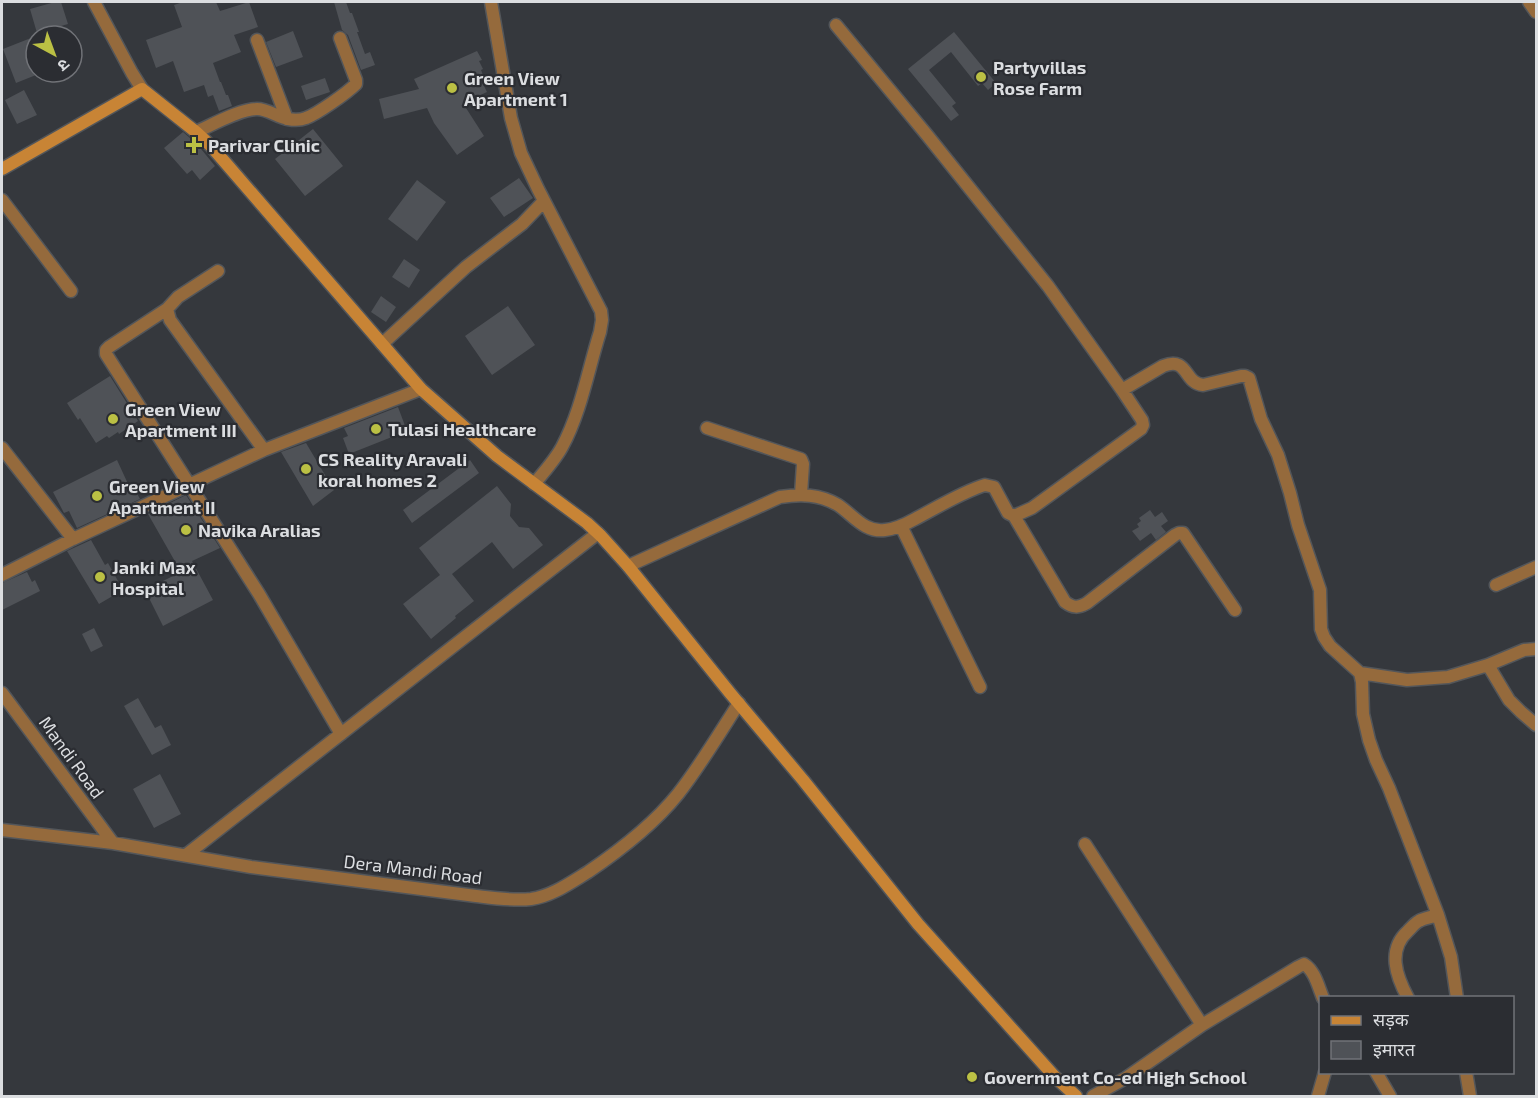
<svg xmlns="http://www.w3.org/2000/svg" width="1538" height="1098" font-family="'Exo 2','Noto Sans Devanagari',sans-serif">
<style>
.building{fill:#4f5257}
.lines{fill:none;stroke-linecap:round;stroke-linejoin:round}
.street-casing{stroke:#53565a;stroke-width:15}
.secondary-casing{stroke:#53565a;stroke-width:15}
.street{stroke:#956a3c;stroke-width:12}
.secondary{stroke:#c88435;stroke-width:12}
.poi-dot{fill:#bbc044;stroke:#2b2d32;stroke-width:2}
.labels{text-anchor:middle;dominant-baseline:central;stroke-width:4.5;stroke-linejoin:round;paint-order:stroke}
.poi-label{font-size:18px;font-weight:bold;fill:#dbdde0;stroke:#2b2d32;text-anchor:start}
.street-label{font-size:18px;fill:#dbdde0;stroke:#2b2d32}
</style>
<rect width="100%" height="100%" fill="#35383d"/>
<path class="building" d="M55,2H61L68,24L37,33L30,9Z
M183,2H216L220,11L249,2L258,27L234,35L241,52L213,63L220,82H221L226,95H228L232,106L219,111L213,95L208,97L204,85L184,92L173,61L156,68L146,40L182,27L174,5Z
M334,2H346L350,13H352L359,32H357L365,54L370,52L375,65L361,70L348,35L342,30Z
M293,31L303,57L276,67L266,42Z
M954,32L996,83L988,90L982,83L978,86L951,52L929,70L956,103L952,106L959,115L951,121L908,69Z
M36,36V75L16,83L3,49Z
M477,51L482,60L479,61L483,69L481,70L486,82L483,84L487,92L470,100L471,102L466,104L468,107L466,108L484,136L457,155L434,123L427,108L384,119L379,99L419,89L414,79Z
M325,78L330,92L306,100L301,86Z
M24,90L37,115L17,124L5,100Z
M313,129L343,166L305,196L275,159Z
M183,132L197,144L215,166L200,180L192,170L187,174L164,148Z
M519,178L533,198L504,217L490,198Z
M417,180L446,202L417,241L388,219Z
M404,259L420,270L409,288L392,277Z
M381,296L396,307L386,322L371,312Z
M508,306L535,345L492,375L465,336Z
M110,376L138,421L119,434L118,432L109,438L107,436L96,443L80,418L78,420L67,403Z
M398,407L407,431L349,454L343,438L348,436L344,428Z
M306,443L334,490L313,506L281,452Z
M117,460L129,486L132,484L140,499L77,528L69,511L64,513L53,492Z
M470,460L479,473L412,523L403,510Z
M497,486L511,504L510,516L519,527L529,528L543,545L513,569L492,542L452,574L474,601L455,616L456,618L431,639L403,604L440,575L419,548Z
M186,495L220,548L192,561L213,600L163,626L145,590L181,572L148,514Z
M1150,510L1155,517L1162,512L1168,521L1161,526L1166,532L1156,540L1151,533L1140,541L1132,531L1139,527L1137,524L1141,521L1139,518Z
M91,540L105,565L108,563L123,590L99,604L67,551Z
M27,572L32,582L35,580L40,591L2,610V583Z
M94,628L103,646L91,652L82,634Z
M138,698L155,728L161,725L171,745L152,755L124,706Z
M160,774L181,814L154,828L133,789Z"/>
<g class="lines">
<defs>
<path id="street" d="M94,2L132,73L142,89
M491,2L511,118L521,153L538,189L601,311L602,320L600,332C588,370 581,412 562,447C555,460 544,472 534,484
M1529,2L1536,12
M257,40L287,119
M196,132C212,125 240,109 257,109C268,109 277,117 288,119C293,120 301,120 306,118C317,114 347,93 356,84V80L340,38
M2,200L71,291
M218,271L178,297L167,309L109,347L106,350V354L259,594L341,734
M167,309L170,320L264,450
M382,344L466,267L522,224L544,201
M1122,390L1163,366C1189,356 1183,383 1203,385L1241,376H1245L1249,378L1261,419L1278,455L1290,493L1298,525L1320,590L1321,629L1324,637L1330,646L1360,673L1362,682L1363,714L1369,740L1376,760L1389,788L1438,915L1451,957L1457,998
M707,428L801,459L803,464L801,494
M2,448L73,539
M1014,516L1065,602C1073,608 1078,608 1087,603L1175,535L1179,533H1183L1235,610
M901,526L980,687
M628,566L780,497C801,494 819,494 838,505C853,515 865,533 885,530C896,529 906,524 915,519C936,508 964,491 985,485L994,487L1008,513L1014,516L1032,508L1141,429L1143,425L1142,420L1122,390L1048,286L927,135L836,25
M2,575L73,539L264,450L421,389
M1496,585L1536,567
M1488,665L1509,700L1521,712L1536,725
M1360,673L1407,680L1448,677L1488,665L1524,650L1536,649
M2,693L113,843
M2,830L113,843L251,867L476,896C493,898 513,901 531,899C552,896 570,883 588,872C619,851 654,824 678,794C700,766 719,734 739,703
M1085,844L1202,1025
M186,855L598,533
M1408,998C1396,976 1387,950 1408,931C1411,928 1415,923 1419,921C1424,918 1432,917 1438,915
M1376,1072L1390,1096
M1466,1072L1470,1096
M1093,1096L1126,1078L1202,1025L1298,967L1304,964C1315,971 1318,986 1323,998
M1318,1096L1325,1072"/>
<path id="secondary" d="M2,169L142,89L196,132L211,146L421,389L497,456L587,523L601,536L628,566L730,693L803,780L918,924L1055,1077L1076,1096"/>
</defs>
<use href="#street" class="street-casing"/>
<use href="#secondary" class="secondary-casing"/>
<use href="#street" class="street"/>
<use href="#secondary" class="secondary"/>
</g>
<g class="poi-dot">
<circle cx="981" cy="77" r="6"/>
<circle cx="452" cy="88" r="6"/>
<path d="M191 136h6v6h6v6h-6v6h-6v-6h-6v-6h6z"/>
<circle cx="113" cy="419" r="6"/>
<circle cx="376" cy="429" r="6"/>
<circle cx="306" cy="469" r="6"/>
<circle cx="97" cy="496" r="6"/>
<circle cx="186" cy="530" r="6"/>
<circle cx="100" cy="577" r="6"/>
<circle cx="972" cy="1077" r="6"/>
</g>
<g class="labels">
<g class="poi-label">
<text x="993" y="67">Partyvillas<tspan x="993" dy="21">Rose Farm</tspan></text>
<text x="464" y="78">Green View<tspan x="464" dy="21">Apartment 1</tspan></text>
<text x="208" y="145">Parivar Clinic</text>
<text x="125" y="409">Green View<tspan x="125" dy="21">Apartment III</tspan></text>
<text x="388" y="429">Tulasi Healthcare</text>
<text x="318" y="459">CS Reality Aravali<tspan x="318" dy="21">koral homes 2</tspan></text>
<text x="109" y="486">Green View<tspan x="109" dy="21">Apartment II</tspan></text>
<text x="198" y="530">Navika Aralias</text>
<text x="112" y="567">Janki Max<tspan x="112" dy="21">Hospital</tspan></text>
<text x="984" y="1077">Government Co-ed High School</text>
</g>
<g class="street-label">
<text transform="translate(72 757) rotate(54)">Mandi Road</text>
<text transform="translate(413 869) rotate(7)">Dera Mandi Road</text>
</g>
</g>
<rect width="1538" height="1098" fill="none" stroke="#dbdde0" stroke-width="6"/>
<rect x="1319" y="996" width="195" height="78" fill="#2b2d32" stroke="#717378" stroke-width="1.5"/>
<rect x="1331" y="1016" width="30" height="9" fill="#c88435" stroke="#717378" stroke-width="1.5"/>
<text x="1373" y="1026" font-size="18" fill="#dbdde0">सड़क</text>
<rect x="1331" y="1041" width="30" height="18" fill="#4f5257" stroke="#717378" stroke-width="1.5"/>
<text x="1373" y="1056" font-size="18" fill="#dbdde0">इमारत</text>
<g transform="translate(54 54) rotate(139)"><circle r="28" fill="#2b2d32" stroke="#717378" stroke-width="1.5"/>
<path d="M0-4.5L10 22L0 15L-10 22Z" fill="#bbc044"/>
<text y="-9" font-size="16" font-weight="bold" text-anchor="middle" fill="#dbdde0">उ</text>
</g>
</svg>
